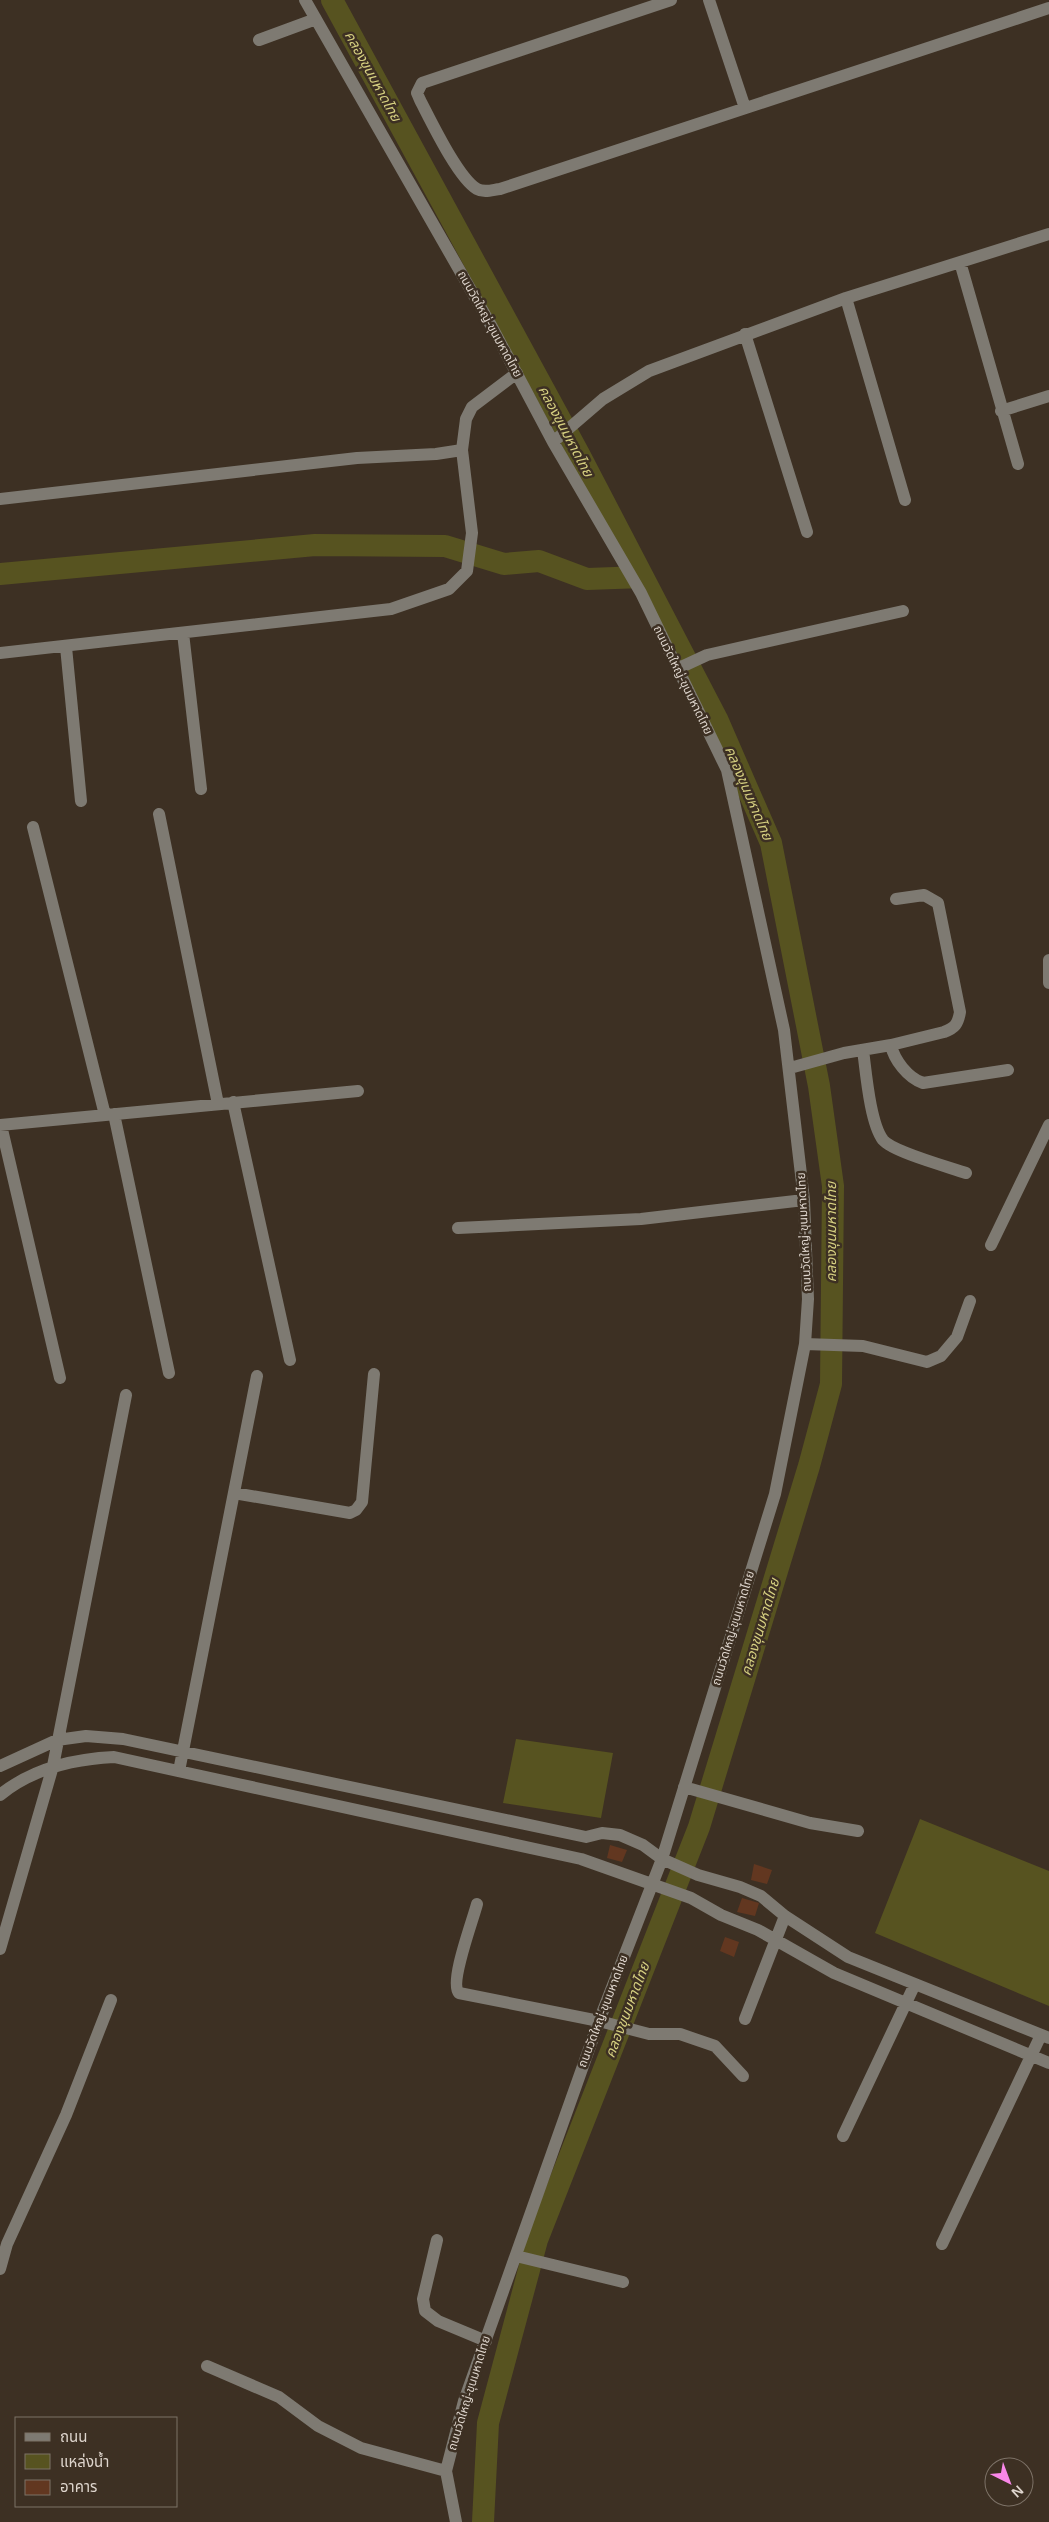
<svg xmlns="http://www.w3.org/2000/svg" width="1049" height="2522" font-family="Helvetica,'Noto Sans Thai',sans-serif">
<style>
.water{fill:#575320}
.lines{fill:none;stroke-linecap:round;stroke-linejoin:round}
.canal{stroke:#575320;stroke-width:22}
.building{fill:#623720}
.minor{stroke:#7e7a72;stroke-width:12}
.labels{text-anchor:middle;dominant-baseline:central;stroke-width:5;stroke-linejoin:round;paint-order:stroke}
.street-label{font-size:12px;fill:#ded5cd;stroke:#3d3023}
.water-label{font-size:14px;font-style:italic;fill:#d6d081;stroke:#3d3023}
</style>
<rect width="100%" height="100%" fill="#3d3023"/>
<path class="water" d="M516,1739L613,1753L601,1818L503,1803Z
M920,1819L1049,1871V2006L875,1933Z"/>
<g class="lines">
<path class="canal" d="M332,0L579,454L717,719L771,843L819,1086L833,1186L831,1384L809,1466L699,1827L537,2240L488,2423L483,2522
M0,574L315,545L445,546L504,564L539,561L587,579L643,577"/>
</g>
<path class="building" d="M610,1845L627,1850L622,1862L607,1858Z
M754,1864L772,1870L767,1884L751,1880Z
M742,1898L759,1903L755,1916L737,1912Z
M725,1937L739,1942L734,1957L720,1951Z"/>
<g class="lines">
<path class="minor" d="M305,0L492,327L553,442L641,593L727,770L784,1030L804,1200L808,1299L805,1344L775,1494L662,1859L599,2021L464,2401L446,2471L456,2522
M671,0L422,83L417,93L420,100C431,121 458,178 477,189C484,193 492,190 500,189L1049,8
M709,0L745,108
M259,40L316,19
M960,262L1018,464
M846,298L905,500
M745,334L807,532
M1001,411L1049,396
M553,442L603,399L649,371L846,298L1049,234
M0,499L357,458L436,454L462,450L466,419L472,407L517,373
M183,633L201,789
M66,647L81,801
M0,653L391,609L449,589L467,571L472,533L462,450
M679,668L707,655L903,611
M159,814L218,1104
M33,827L105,1115
M1049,960V983
M891,1045C894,1060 908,1078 923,1083L1008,1070
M863,1050C866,1072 870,1123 883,1140C893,1152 949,1167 966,1173
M790,1068L844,1053L891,1045L944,1032C955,1028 958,1024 960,1012L938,903L924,895L896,899
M233,1102L290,1360
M114,1114L169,1373
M0,1125L358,1091
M1,1125L60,1378
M458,1228L641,1219L804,1200
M991,1245L1049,1125
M805,1344L863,1346L927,1362L941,1356L957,1337L970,1301
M234,1493L350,1513L356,1510L362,1502L374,1374
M0,1766L57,1740L86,1736L123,1739L586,1837L602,1833L620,1835L643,1845L662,1859L698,1875L740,1887L761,1896L785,1916L848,1957L1049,2038
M179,1771L257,1376
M684,1787L810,1823L858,1831
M0,1795C33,1768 73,1759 114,1757L581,1859L691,1898L721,1915L758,1930L834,1973L1049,2063
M477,1904C473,1920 449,1983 459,1993L599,2021L649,2034H680L715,2046L743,2076
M0,1949L53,1766L126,1395
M745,2019L785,1916
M843,2136L915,1984
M437,2240L423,2299L425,2311L438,2321L486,2341
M942,2244L1041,2035
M516,2256L623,2282
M0,2269L7,2244L66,2115L111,2000
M207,2366L279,2397L318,2426L361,2448L446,2471"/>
</g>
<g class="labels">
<g class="street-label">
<text transform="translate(490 324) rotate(61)">ถนนวัดใหญ่-ขุนมหาดไทย</text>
<text transform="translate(683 680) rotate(64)">ถนนวัดใหญ่-ขุนมหาดไทย</text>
<text transform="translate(804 1232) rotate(-93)">ถนนวัดใหญ่-ขุนมหาดไทย</text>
<text transform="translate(733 1628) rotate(-73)">ถนนวัดใหญ่-ขุนมหาดไทย</text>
<text transform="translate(603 2011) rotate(-69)">ถนนวัดใหญ่-ขุนมหาดไทย</text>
<text transform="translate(469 2393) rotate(-73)">ถนนวัดใหญ่-ขุนมหาดไทย</text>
</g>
<g class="water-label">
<text transform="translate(373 76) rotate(61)">คลองขุนมหาดไทย</text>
<text transform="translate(566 431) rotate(62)">คลองขุนมหาดไทย</text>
<text transform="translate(749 793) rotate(67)">คลองขุนมหาดไทย</text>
<text transform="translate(831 1232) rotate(-90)">คลองขุนมหาดไทย</text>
<text transform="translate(760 1627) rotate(-73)">คลองขุนมหาดไทย</text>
<text transform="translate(627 2010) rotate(-69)">คลองขุนมหาดไทย</text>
</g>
</g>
<rect x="15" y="2417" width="162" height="90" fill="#3d3023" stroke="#7d7267"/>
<rect x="25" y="2433" width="25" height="8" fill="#7e7a72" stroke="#7d7267"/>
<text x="60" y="2442" font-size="15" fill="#ded5cd">ถนน</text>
<rect x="25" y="2454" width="25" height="15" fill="#575320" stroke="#7d7267"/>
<text x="60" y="2467" font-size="15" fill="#ded5cd">แหล่งน้ำ</text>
<rect x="25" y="2480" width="25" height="15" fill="#623720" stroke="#7d7267"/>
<text x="60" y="2492" font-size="15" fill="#ded5cd">อาคาร</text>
<g transform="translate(1009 2482) rotate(138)"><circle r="24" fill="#3d3023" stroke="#7d7267"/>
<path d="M0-4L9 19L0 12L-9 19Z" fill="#f987e8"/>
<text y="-8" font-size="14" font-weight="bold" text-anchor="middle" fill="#ded5cd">N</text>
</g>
</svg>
